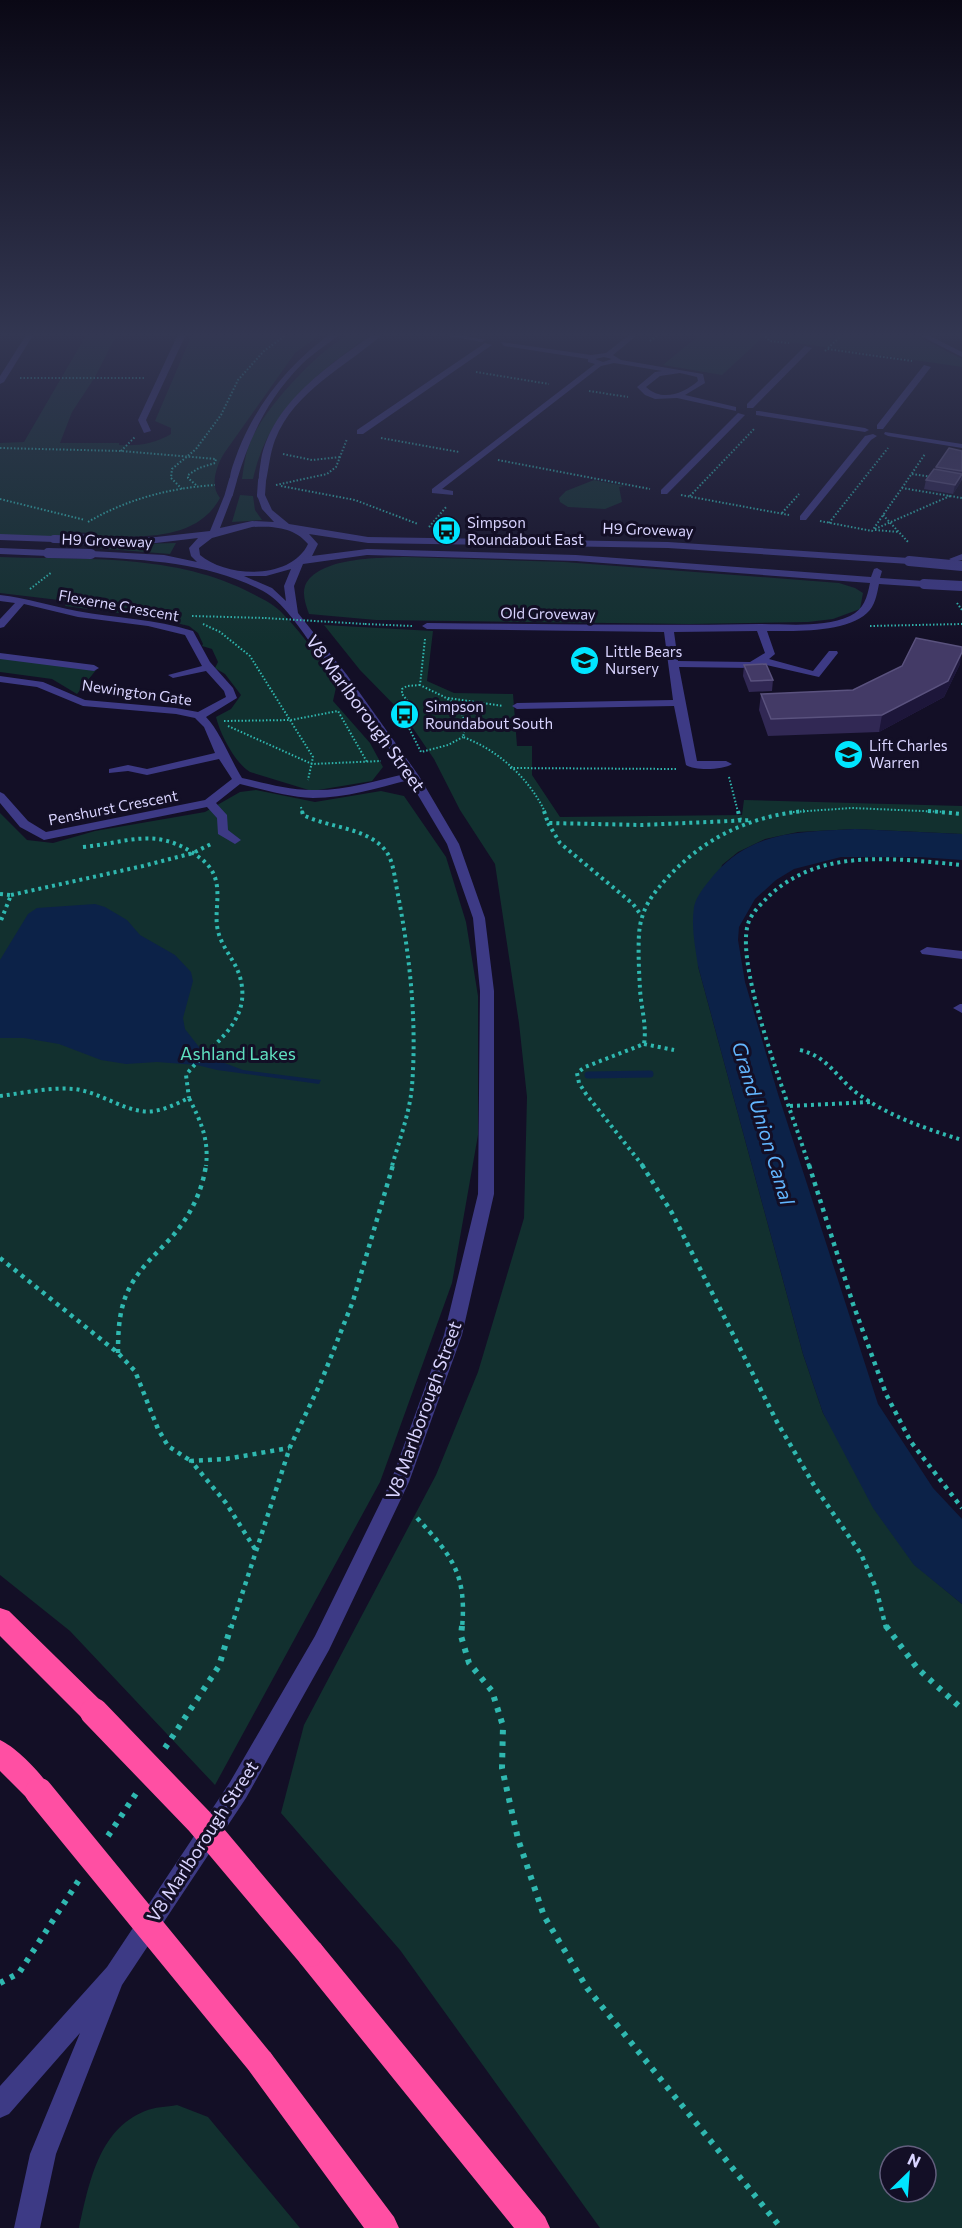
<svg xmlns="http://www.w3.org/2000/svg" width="962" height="2228" font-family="Commissioner,sans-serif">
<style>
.green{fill:#12302f;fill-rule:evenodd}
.water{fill:#0c2248}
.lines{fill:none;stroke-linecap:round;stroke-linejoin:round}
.stream{stroke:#0c2248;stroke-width:7}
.path-far3{stroke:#2fb8b0;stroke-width:2;stroke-dasharray:1.5 2;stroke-linecap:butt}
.path-far2{stroke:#2fb8b0;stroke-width:4;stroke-dasharray:3 4;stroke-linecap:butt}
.path-far1{stroke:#2fb8b0;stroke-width:4.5;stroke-dasharray:4 5;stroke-linecap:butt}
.path{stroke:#2fb8b0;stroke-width:6;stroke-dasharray:4.5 7;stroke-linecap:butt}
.minor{fill:#3d3a85;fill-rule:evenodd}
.highway{fill:#ff4fa3;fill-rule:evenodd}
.path-bridge{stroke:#2fb8b0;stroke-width:2;stroke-dasharray:1.5 2;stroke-linecap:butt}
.minor-bridge-far1{stroke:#3d3a85;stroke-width:8}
.minor-bridge{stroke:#3d3a85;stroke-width:10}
.highway-bridge{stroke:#ff4fa3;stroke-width:28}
.wall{fill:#312854}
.shaded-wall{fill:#1d163a}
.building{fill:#433a66;stroke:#5a527e;stroke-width:1.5}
.labels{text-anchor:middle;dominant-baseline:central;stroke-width:6;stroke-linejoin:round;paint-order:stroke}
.far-poi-label{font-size:15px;fill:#d9d4ff;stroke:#130f26;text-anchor:start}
.far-street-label{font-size:15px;fill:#d9d4ff;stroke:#130f26}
.street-label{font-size:18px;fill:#d9d4ff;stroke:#130f26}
.park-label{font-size:18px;fill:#5fe0c0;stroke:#130f26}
.water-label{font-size:20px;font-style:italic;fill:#62b6ff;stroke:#130f26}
</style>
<rect width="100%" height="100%" fill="#130f26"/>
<path class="green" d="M88,332H118L95,377L72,412L60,443H119V445C139,446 154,444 171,434V428L155,421L193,332H324L295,353L225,452C217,464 209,485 220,498C197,541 141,537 99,536C85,529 71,534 57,536C39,538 19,535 0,535V443L24,442Z
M353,332H374C318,373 269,407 253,479H242C244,467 245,454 250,443C262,410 321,347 353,332Z
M710,332H909L962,359V367L762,338L722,375L663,365L699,335Z
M594,480L625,486L619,487L622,502L605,509L568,507L560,502L559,498L566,491Z
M240,495L253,496L255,510L262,520L232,522Z
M176,543L170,554L94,548L97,545Z
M0,557C84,560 176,553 253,594C263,599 275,605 283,614C303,634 320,660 337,683L333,701L370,743L383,767L372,781L312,791L250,772C235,763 220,734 216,717L231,709L241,695L225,674L215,668L218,662L212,649L202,646L203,644L198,633L189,626L150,617L65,606L67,601L0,593Z
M405,557L564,562L839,583L855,588L863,593L860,609L833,619L808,622L690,624L376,620L309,614C306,605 302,595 305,586C317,557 379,558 405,557Z
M324,625L433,631L427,681L454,693L513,694L517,746H532V775L560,817L742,815L744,800L962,806V834L855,829L798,832L765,839L738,852L722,865L698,966L803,1354L823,1413L914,1564L962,1604V2228H600L400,1950L281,1813L304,1725L436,1475L478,1372L524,1218L527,1097L519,1023L495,864L460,810L434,759L404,715L360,670ZM890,2156H926V2192H890Z
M0,657L96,670L77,694L52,679L0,672Z
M256,790L315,802L381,791L404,796L446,857L466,922L478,996V1135L452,1283L380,1482L215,1785L70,1631L0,1575V813L27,840L53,843L95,831L205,812L240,792Z
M177,2105L208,2117L300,2228H79C89,2184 98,2130 145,2111C154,2107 167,2107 177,2105Z"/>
<path class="water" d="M855,829L962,834V860L919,857H841L794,869L776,880L755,899L739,927L738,940L745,982L778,1094L878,1404L933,1488L962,1519V1604L914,1565L873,1508L823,1413L803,1354L698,966C695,946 691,927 694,907C696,896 706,885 713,876C751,830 801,832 855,829Z
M95,904L105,907L127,920L140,935L175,955L191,972L193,981L183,1018L185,1029L206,1056L243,1070L321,1080L319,1084L217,1070L197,1065L157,1062L126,1064L101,1060L59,1044L24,1038H0V960L28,914L37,908Z"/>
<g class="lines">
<path class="stream" d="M588,1075L650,1074"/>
<path class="path-far3" d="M760,332L770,341L789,343
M764,335L802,332
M650,341L660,332
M828,348L839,338
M825,351L827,349L912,361
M476,372L549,384
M20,378H144
M589,391L628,397
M381,438L459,452
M0,448L121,451L216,459L215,463L199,468L188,475V478L197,486
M121,451L135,437
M283,454L312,460L340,457
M498,460L650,489
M912,474L932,477
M276,485L327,474L336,467L347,439
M281,486L355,500L418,524
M902,488L925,454
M182,489L171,478L172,469L196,449L221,415L238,380L264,351L290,332
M681,495L789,515
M690,496L755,428
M0,499L85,520
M782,513L799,494
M883,515L909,543
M820,521L872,531L902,488L962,498
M88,522C127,499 170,488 215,485
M829,523L888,448
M429,527L447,506
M875,529L950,496
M875,530L899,532
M30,589L52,572
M957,603L962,610
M192,616L265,618
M203,624L220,632L250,656L313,757L308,780
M365,624L412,626
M870,626L962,624
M425,639L420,685C445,698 471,704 463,737C498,750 529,778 545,812
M420,685L407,686L402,689V694L414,709L413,718L405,720L421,752L448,745L463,737
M448,698L503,706
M224,721L291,720L338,711L367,762
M228,726L312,764L381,761
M510,768L677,769
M729,777L738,812
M301,807L302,812
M793,812L852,808L945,812"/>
<path class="path-far2" d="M302,811L303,815C329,828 367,827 386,851C394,862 395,881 398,895C410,957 417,1022 412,1086C410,1112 399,1141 392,1166
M544,811L548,823L642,825L752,820
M738,811L740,820
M928,811L962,814
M548,823L560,843L633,904L641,915
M83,847C126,843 154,827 193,853C204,860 213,868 216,881C220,898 214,915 218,931C222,948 235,960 240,977C253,1024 210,1044 186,1075L189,1098
M0,894L11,895L0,923
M11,895L143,866L193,853L213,843
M644,1044L674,1050
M800,1050C830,1057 837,1080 861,1096C891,1117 927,1129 962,1140
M0,1096C24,1093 50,1087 74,1089C102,1092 128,1115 154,1111C167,1109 178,1103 189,1098C201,1122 209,1139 206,1166
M790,1106L870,1102
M643,1166L586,1094L579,1083L577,1073L585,1067L644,1044C647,1025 641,1008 640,989C639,971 638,952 639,934C641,908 653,893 670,875C707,836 752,816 804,811
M809,1166C794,1116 734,970 748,924C751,913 762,903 770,895C822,847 897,859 962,865"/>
<path class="path-far1" d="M642,1165L672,1213L777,1422L815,1487L861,1554L876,1588L886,1628
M809,1165L853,1304L886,1394L911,1442L962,1508
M0,1258L118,1353L135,1371L158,1429L168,1446L191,1461
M118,1353C118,1330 119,1306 131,1285C141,1267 156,1254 170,1239C189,1218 202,1193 206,1165
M417,1518C452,1556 467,1574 462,1628
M255,1549L226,1503L191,1461L226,1459L289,1448
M231,1628L290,1447L321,1382L353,1301L393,1165"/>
<path class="path" d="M462,1626L461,1636L469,1663L492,1691L503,1726L502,1768L518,1839L544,1916L587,1988L781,2228
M886,1626L917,1668L962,1709
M165,1748L219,1666L231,1626
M108,1836L137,1792
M0,1983L19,1973L79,1880"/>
<path class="minor" d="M28,332H35L4,382L0,384V376Z
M179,332H187L146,420L151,431L144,433L138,420Z
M333,332H342C329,344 314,352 302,364C269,397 250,436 237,480L230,482C229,473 235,460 238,451C258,401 290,363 333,332Z
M376,332H385C347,367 295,389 275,440C270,453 269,467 266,481L259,483C258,476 260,468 261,460C272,402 331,364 376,332Z
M427,332H444L486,340L482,342Z
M633,332H641L613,355L621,360L703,374L705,383L685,395L736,407V411L677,398L655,399L645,395L637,387L655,372L662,371L614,363L601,366L442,489L453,491V495L432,493V489L595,364L588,362V359L504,346L501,342L591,355L606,353ZM604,357L612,359L603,362L595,359ZM680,373L697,377L698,381C683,394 662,402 646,387L660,376Z
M913,332H922L962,352V357Z
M485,343L492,345L363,434H357V430Z
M805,346L812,348L753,408H747V404Z
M924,365L931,367L883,429H877V425Z
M759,411L865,428L869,430L865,432L756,415V411Z
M738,413L745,415L667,494H661V490Z
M885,432L962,444V448L888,436L884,434Z
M873,434L877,436L871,440L806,520H800V516L865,436Z
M229,491L233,494L220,528L252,521L274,522L262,509L257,495L261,492L265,495L272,510L289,524L368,537L668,542L909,558L914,561L909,564L668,548L368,543L309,534L318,544L312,556L367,549L576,555L871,577L874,569L877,568L882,571L880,578L924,581L929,584L924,587L879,584C877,594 875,606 867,613C846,633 794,631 767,631L775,654L769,659L813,671L829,651H837L838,653L819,677L762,664L752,668L679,667L697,761H726L732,764C723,770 695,771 686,765L674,706L517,709L512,706L517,703L673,700L664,632L427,629L422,626L427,623C538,624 649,626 760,624C788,624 823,628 850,616C864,609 867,598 870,583L576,561L367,555L303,564L294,586L298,613L347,675L419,776L459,844L485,918L494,991V1194L462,1335L409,1482L329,1650L246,1798L122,1985L56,2154L40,2228H14L30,2154L80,2033L9,2114L0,2118V2086L107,1967L230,1782L315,1636L391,1481L444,1335L478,1194L480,991L473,918L447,844L409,780C377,788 346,798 313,798C288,797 264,790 240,784L216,803L227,815L228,830L241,840L235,844L218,834L217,818L207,807L44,840L20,827L0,803V792L4,794L28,821L46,832L205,800L232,779L219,759L147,775L128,771L109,773V769L128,765L147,769L215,753L204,727L195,718L176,714L83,706L37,687L0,682V676L43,682L85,700L176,708L198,712L226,697L224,691L206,671L173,678L168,675L202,666L185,635L148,626L78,617L24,604L4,627L0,628V619L15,603L0,601V595C26,598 51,606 77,611C116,618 155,619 193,631L210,662L233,688L237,698L206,717C220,731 230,759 242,778C265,783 288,790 312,790C344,791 375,781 405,774C378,729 345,686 312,645C299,627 283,602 263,591C209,563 151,560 91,557L86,554L91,551L164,555L197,562L191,556L189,548L198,538L156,543H94L89,540L94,537H156L210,531L225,494ZM252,527C273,526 294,527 308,544C291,580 227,578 200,555L199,548L212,538ZM291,569L284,586L286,601L272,588L244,576H266ZM757,631L765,653L750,662L678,661L674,632Z
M0,534L54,536L59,539L54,542L0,540Z
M0,548L48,550L53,553L48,556L0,554Z
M962,554V560L954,562L949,559Z
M0,653L94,665L99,668L94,671L0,659Z
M927,947L962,951V959L922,954L920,951Z
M960,1004H962V1013L953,1008Z"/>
<path class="highway" d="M0,1608L9,1611L103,1703L107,1712L103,1721L94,1724L85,1721L0,1636Z
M0,1740C16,1747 45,1776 52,1792L48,1801L39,1805L30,1801L0,1771Z
M310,1939L320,1943L545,2217L550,2228H514L300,1963L296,1953L300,1943Z
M260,2047L270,2052L394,2217L399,2228H364L250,2072L245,2062L250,2052Z"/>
<path class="path-bridge" d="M265,618L365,624"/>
<path class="minor-bridge-far1" d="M229,494L233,480
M261,495L262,481
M54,539L94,540"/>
<path class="minor-bridge" d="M73,539L94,540
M48,553L91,554
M909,561L962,566
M924,584L962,586"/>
<path class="highway-bridge" d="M94,1712L199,1821L310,1953
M39,1792L260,2062"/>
</g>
<path class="wall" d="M962,451V480L961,481L960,483L953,494L924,489L926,480L936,469V467Z
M960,664L944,697L879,732L768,736L759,710L761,694L853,690Z
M744,665L773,680L772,691L749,692L743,676Z"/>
<path class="shaded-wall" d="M962,474L960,483L953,494L955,485Z
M962,652L960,664L944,697L879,732L882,715Z"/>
<path class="building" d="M949,448L962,451V471L936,467Z
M934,469L962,474L955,485L926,480Z
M916,638L962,647V652L948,681L882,715L771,719L761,694L853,690L902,666Z
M766,664L773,680L751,681L744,665Z"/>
<linearGradient id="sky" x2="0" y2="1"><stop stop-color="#0a0815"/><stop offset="0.52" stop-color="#333752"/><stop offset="1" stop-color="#333752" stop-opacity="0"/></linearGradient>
<rect width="962" height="644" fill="url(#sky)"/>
<defs>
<symbol id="bus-disc" viewBox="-11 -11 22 22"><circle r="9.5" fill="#00e5ff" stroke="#130f26"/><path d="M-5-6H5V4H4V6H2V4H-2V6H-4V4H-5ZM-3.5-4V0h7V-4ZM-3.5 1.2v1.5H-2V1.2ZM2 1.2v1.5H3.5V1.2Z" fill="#111"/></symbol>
<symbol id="school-disc" viewBox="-11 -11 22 22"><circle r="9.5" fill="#00e5ff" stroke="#130f26"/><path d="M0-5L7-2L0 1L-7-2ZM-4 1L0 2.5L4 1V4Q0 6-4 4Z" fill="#111"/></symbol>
</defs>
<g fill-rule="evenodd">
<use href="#bus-disc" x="430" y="514" width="33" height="33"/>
<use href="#school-disc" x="568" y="644" width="33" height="33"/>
<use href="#bus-disc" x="388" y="698" width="33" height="33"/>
<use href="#school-disc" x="832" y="738" width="33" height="33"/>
</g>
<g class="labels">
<g class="far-poi-label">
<text x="467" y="522">Simpson<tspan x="467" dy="17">Roundabout East</tspan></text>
<text x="605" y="651">Little Bears<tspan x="605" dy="17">Nursery</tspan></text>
<text x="425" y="706">Simpson<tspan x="425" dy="17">Roundabout South</tspan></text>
<text x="869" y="745">Lift Charles<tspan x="869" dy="17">Warren</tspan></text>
</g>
<g class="far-street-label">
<text transform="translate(648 529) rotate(2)">H9 Groveway</text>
<text transform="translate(107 540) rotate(2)">H9 Groveway</text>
<text transform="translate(119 605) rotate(10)">Flexerne Crescent</text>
<text transform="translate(548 613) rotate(1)">Old Groveway</text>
<text transform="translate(137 692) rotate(8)">Newington Gate</text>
<text transform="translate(113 807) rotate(-11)">Penshurst Crescent</text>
</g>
<g class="street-label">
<text transform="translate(366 713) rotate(54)">V8 Marlborough Street</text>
<text transform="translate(423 1410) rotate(-70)">V8 Marlborough Street</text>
<text transform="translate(202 1841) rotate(-57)">V8 Marlborough Street</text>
</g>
<g class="park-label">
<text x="238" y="1053">Ashland Lakes</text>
</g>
<g class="water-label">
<text transform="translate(764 1123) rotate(73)">Grand Union Canal</text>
</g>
</g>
<g transform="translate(908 2174) rotate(25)"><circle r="28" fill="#130f26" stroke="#625e7d" stroke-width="1.5"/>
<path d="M0-4.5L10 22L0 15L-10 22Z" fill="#00e5ff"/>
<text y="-9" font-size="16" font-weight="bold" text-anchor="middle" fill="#d9d4ff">N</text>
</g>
</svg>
